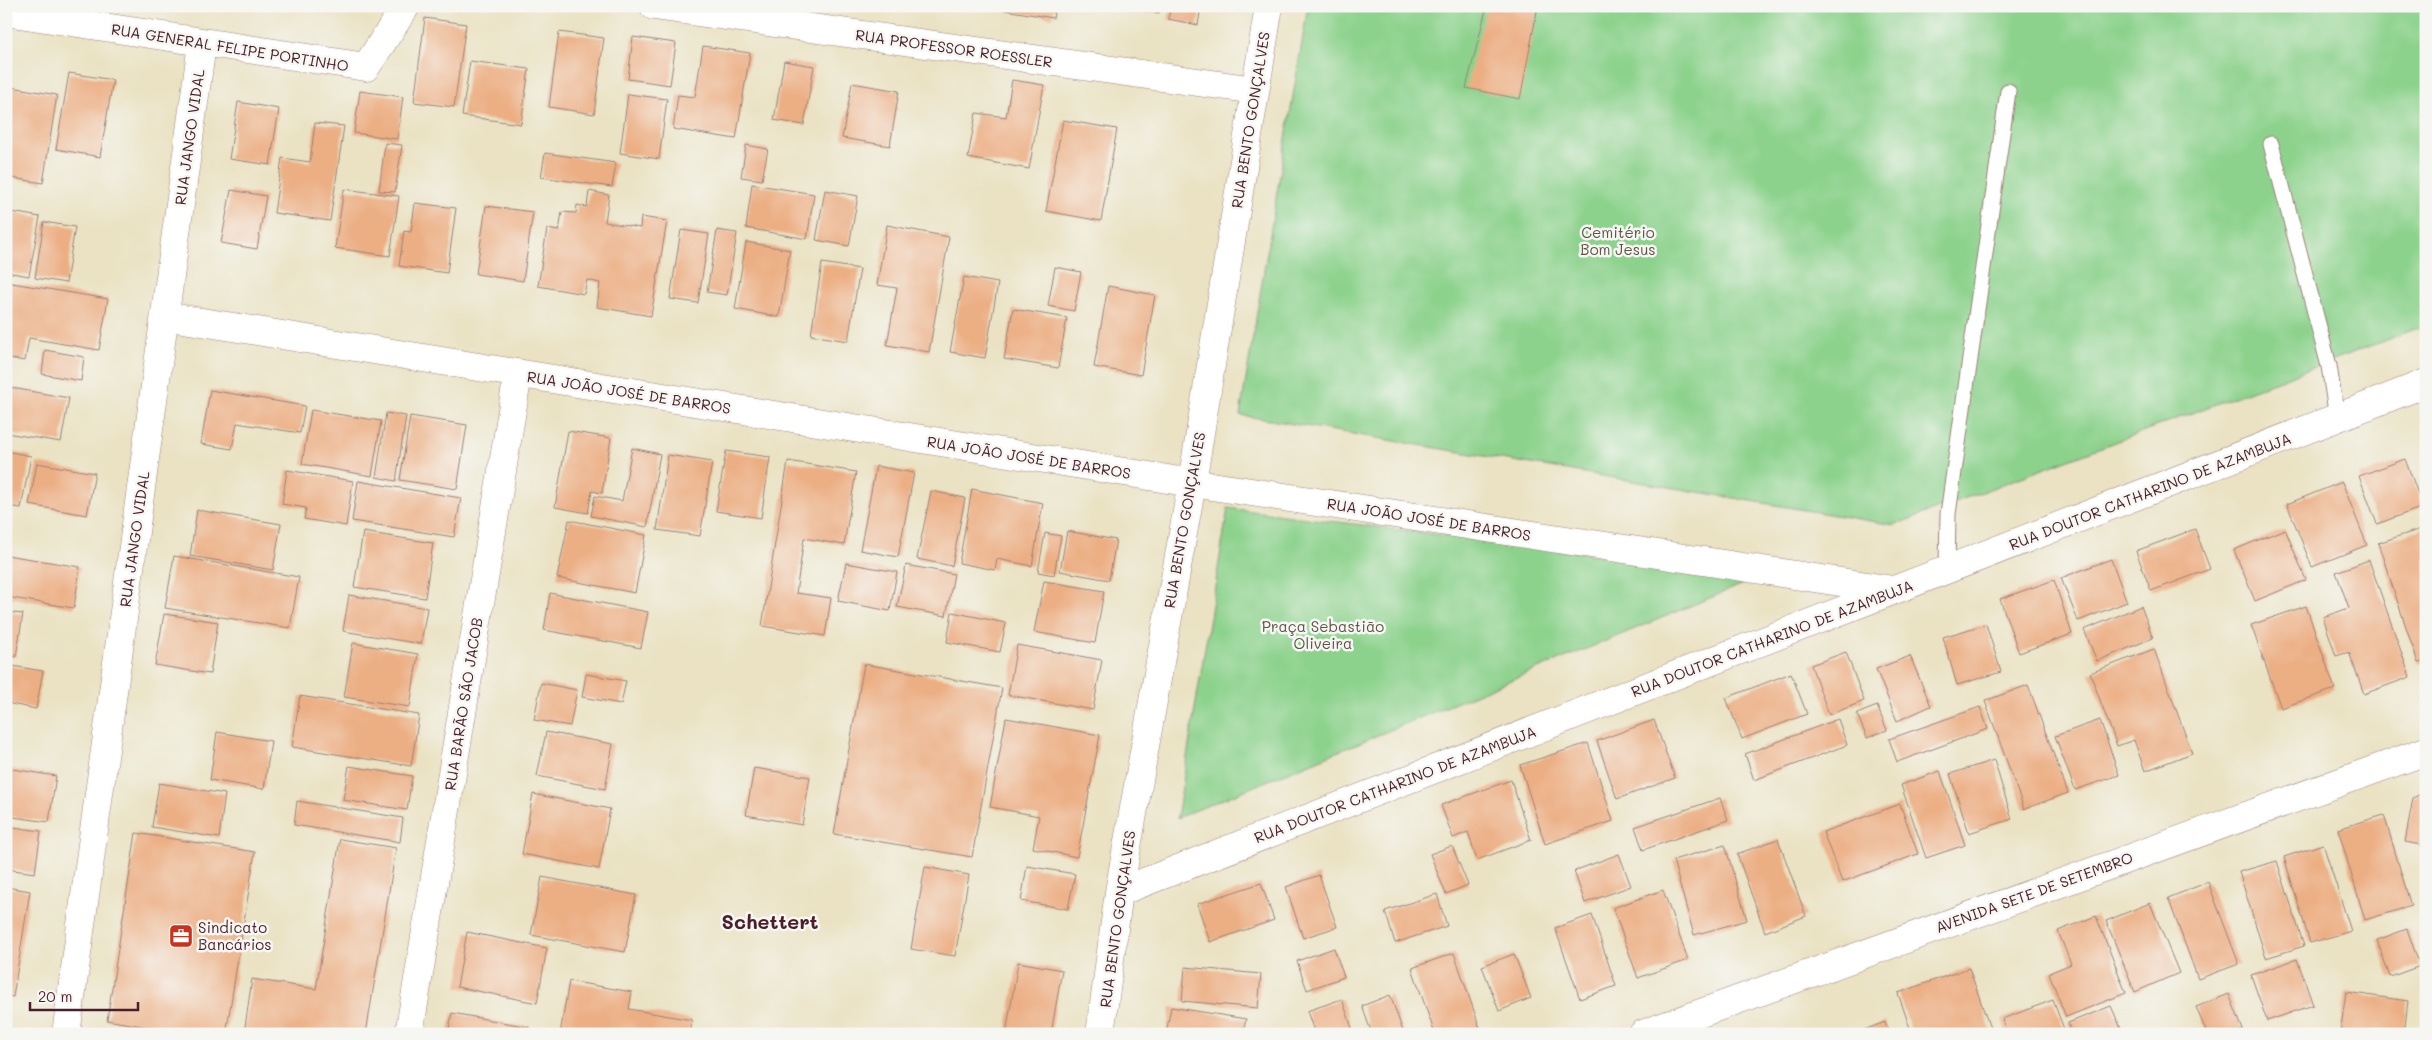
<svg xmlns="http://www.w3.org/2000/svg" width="2432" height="1040" font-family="Mali,sans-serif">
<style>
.green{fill:#8cd28c;stroke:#6b785c}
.building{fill:#ecaf84}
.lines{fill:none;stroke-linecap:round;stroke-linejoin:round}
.lane-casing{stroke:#9a8077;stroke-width:17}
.street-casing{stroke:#9a8077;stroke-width:29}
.secondary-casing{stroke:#9a8077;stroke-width:29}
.lane{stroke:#fff;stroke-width:15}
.street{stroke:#fff;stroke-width:28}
.secondary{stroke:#fff;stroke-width:28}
.labels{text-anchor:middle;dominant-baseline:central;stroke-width:5;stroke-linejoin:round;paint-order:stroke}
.street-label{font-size:15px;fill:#4a1f2b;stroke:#f6f6f2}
.park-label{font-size:15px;fill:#5e5548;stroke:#f6f6f2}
.poi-label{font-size:15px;fill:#4a1f2b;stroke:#f6f6f2;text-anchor:start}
.district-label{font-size:20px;font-weight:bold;fill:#4a1f2b;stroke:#f6f6f2}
</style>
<rect width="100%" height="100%" fill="#f6f6f2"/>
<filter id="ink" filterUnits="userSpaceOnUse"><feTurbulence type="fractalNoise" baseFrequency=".02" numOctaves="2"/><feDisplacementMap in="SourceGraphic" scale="10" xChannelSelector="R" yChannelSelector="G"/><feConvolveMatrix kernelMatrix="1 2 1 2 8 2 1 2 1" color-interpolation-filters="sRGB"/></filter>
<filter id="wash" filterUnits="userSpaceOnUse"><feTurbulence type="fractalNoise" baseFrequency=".0096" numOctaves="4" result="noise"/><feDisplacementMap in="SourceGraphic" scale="20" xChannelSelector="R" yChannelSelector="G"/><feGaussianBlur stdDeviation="1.12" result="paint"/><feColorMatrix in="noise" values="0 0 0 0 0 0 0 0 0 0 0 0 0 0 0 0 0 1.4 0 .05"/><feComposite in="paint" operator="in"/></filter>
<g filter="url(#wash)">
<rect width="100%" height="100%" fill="#eae2c3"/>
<path class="green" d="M1308,6H2426V325L1894,525L1240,415Z
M1228,508L1763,576L1177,818Z"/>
<g id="blocks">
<path class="building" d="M335,6H370L369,13Z
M1000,6H1055L1053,18L999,9Z
M1129,6H1160L1159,13L1129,9Z
M1171,6H1201L1198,25L1168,19Z
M1487,6H1538L1520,99L1466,88Z
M425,18L466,24L454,107L414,102Z
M559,32L604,38L594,114L549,107Z
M633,37L676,43L670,85L628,79Z
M703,46L750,53L736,139L673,129L678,95L695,97Z
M470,61L529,69L521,124L462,116Z
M784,61L814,66L804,125L774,120Z
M69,73L113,80L100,157L56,149Z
M1012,80L1044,85L1029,169L968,158L976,113L1006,117Z
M852,83L899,91L890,146L842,138Z
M6,86L57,95L43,183L6,177Z
M360,91L403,97L397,139L354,133Z
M628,94L667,99L659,159L620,153Z
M238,102L279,109L270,165L229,159Z
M1063,120L1117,129L1101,221L1046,211Z
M315,123L344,126L330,221L274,213L282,158L310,162Z
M385,143L402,145L395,192L379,191Z
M746,145L768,149L762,180L741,177Z
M545,153L616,163L612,187L541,177Z
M752,184L814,194L807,239L746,228Z
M344,189L399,196L390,256L335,248Z
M231,190L266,196L257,249L221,243Z
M825,190L858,196L849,246L816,240Z
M589,191L609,195L605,222L640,228L641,217L667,221L651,316L597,307L600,283L587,280L584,294L538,286L547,229L559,231L562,212L576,213L577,205L587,207Z
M415,203L456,208L447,273L399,266L404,231L411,232Z
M486,206L533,212L523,281L476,274Z
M6,211L40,217L29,276L6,272Z
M44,222L75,227L66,283L35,278Z
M887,225L949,237L929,352L887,345L897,288L877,285Z
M681,230L709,234L698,303L670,299Z
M717,230L737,233L727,295L707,292Z
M746,242L790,250L779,317L735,309Z
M822,263L860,269L848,341L811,335Z
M1055,267L1081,272L1074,311L1048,306Z
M964,277L998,283L985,358L950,352Z
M6,282L108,299L99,350L29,338L25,361L6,358V328L10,308H6Z
M1108,286L1155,295L1141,375L1094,367Z
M1013,309L1067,318L1058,368L1004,359Z
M45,350L84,357L81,381L42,374Z
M6,387L69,398L61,442L6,433Z
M210,390L305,406L300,433L237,423L232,449L201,444Z
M311,410L381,421L372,476L302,464Z
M386,413L406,416L396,481L376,477Z
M410,416L467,425L457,489L400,480Z
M568,431L611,438L602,493L592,491L588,513L555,507Z
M632,448L660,454L647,527L591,516L595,496L622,501Z
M6,451L31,456L21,508L6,506Z
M726,451L770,457L761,518L716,511Z
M668,455L712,462L700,536L657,530Z
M2405,459L2423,507L2377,524L2359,476Z
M788,461L856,472L844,545L804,538L796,593L831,598L825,636L762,626Z
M37,463L95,473L87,515L29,505Z
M876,466L914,473L898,557L860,550Z
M287,470L353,481L346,526L304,519L306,508L282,504Z
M358,481L461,498L454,537L352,521Z
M2342,482L2367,545L2312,567L2287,504Z
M972,489L1043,503L1032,566L997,559L995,570L959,563Z
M931,491L965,498L952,566L917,559Z
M197,510L281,524L273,570L190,556Z
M569,520L646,535L635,593L557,578Z
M2424,528L2426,534V661L2418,663L2378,543Z
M2195,529L2210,569L2151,591L2136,551Z
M2285,529L2306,580L2255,601L2234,550Z
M1067,531L1116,540L1109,580L1060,571Z
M363,532L433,543L425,598L354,587Z
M1045,533L1061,536L1054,575L1038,572Z
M7,555L80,567L74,608L6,597Z
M174,556L299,577L290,628L165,608Z
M2111,559L2127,602L2078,621L2061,578Z
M2369,560L2410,677L2364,694L2349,652L2336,656L2323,617L2349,608L2336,572Z
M846,563L897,572L890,611L838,601Z
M906,565L954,574L946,616L897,607Z
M2054,580L2072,634L2019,653L2000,599Z
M1044,581L1104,591L1095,643L1034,632Z
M550,593L648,612L641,648L544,630Z
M349,595L427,608L421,644L343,631Z
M2141,606L2153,638L2097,661L2084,630Z
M2306,606L2335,689L2281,708L2251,625Z
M6,612L23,614L16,657L6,656Z
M952,612L1006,623L1000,652L947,642Z
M164,614L218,622L210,674L155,665Z
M1986,624L2001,672L1957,685L1943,637Z
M353,643L418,654L410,707L344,697Z
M1017,645L1102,660L1093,710L1008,695Z
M2154,649L2192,753L2145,771L2134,740L2117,746L2090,673Z
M1846,652L1864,701L1829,715L1811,665Z
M1910,656L1931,706L1897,721L1876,669Z
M864,664L1002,688L972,857L834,834Z
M6,665L43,671L36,709L6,703Z
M1791,673L1807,714L1742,739L1726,698Z
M586,674L626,681L621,704L582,697Z
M541,683L577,690L570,726L534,720Z
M2028,685L2068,793L2024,809L1985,701Z
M300,696L419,715L411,766L292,747Z
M1877,706L1887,730L1867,738L1857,714Z
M1980,707L1988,729L1897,762L1889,739Z
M1006,718L1100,735L1077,857L1033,848L1039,816L990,807Z
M1838,719L1847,745L1754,780L1745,754Z
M1654,720L1675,778L1617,799L1597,741Z
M2100,720L2119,775L2075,790L2055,736Z
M217,732L271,741L264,789L210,780Z
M546,732L613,744L605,789L537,776Z
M1588,743L1613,821L1545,844L1520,765Z
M1994,760L2012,819L1969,833L1950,774Z
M349,766L412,776L407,810L343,800Z
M6,768L56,776L49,822L6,816Z
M754,768L810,777L802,825L746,815Z
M1940,771L1965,845L1926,858L1901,785Z
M1511,780L1531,840L1477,860L1468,832L1453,838L1441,805Z
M159,783L225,794L219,838L152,827Z
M2426,791V846L2405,842L2413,798Z
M533,794L610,809L599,869L522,854Z
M1720,798L1728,820L1643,850L1635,827Z
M297,801L403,818L400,842L294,825Z
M1900,804L1918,854L1842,882L1823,832Z
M2384,815L2411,906L2365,920L2338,829Z
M6,826L41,831L35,873L6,869Z
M136,833L255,852L226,1034H188L107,1020Z
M340,839L396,848L366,1034H244L252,979L316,989Z
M1778,839L1806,916L1765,932L1737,854Z
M2323,844L2351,931L2310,943L2284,857Z
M1725,845L1747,920L1694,935L1673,860Z
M1452,846L1468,885L1446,894L1430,854Z
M1619,854L1631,886L1585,903L1574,871Z
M2277,861L2304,946L2266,958L2239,872Z
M1027,866L1075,874L1068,909L1021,901Z
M925,867L969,875L955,956L911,949Z
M1319,875L1337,927L1303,938L1286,887Z
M542,877L636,895L625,952L531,935Z
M2208,882L2239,964L2198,979L2168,898Z
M1261,883L1274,920L1210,942L1197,904Z
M6,887L30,891L13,997L6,996Z
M1663,890L1688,960L1638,978L1613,908Z
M1437,894L1447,926L1395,943L1385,911Z
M2150,903L2179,973L2135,992L2106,921Z
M1592,915L1616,986L1580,999L1555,928Z
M2096,916L2126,993L2066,1017L2049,973L2071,964L2058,931Z
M2407,929L2420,966L2390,977L2377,940Z
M467,932L547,948L537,1003L457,987Z
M1334,948L1344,977L1307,990L1297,961Z
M1454,953L1482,1034H1435L1412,968Z
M1514,954L1531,998L1499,1011L1482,966Z
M2297,959L2313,1005L2267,1021L2251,975Z
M1018,962L1062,970L1051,1034H1006Z
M1185,967L1261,974L1258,1008L1182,1001Z
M1969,968L1992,1034H1912L1898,993Z
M569,981L632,992L629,1009L692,1020L690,1034H560Z
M2346,992L2408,1001L2404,1034H2340Z
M2229,994L2243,1030L2234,1034H2207L2196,1007Z
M1390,995L1404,1034H1372L1362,1006Z
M1342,999L1354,1034H1315L1307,1011Z
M2053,1000L2064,1029L2051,1034H2007L2002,1019Z
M2111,1006L2122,1031L2116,1034H2072L2068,1023Z
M1171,1007L1246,1019L1243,1034H1166Z
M452,1013L529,1027L528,1034H448Z
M1885,1022L1889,1034H1853Z"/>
</g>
</g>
<g filter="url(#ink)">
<use href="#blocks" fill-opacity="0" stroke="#9a8077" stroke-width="1"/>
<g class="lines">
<defs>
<path id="lane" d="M2271,144L2329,366L2337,418
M1947,569L1948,514L2008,91"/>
<path id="street" d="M654,6L1255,90
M6,12L366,67L406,6
M165,316L1192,483L1893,590
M1119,892L2426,383
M66,1034L202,44
M409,1034L518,374
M1100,1034L1119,892L1192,483L1269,6"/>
<path id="secondary" d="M1643,1034L2426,751"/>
</defs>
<use href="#lane" class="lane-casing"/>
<use href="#street" class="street-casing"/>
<use href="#secondary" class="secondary-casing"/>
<use href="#lane" class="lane"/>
<use href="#street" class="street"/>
<use href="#secondary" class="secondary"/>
</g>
</g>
<defs>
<symbol id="office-square" viewBox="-11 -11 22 22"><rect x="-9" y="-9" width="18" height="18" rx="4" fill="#c8321e" stroke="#f6f6f2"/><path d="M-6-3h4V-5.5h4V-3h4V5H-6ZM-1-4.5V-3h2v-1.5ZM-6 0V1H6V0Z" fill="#fff"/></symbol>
</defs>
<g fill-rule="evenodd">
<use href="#office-square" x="167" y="922" width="28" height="28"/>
</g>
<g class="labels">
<g class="street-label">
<text transform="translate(230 47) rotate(9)">RUA GENERAL FELIPE PORTINHO</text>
<text transform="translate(954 48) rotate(8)">RUA PROFESSOR ROESSLER</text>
<text transform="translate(1250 120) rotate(-81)">RUA BENTO GONÇALVES</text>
<text transform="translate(189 137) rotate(-82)">RUA JANGO VIDAL</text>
<text transform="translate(629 392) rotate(9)">RUA JOÃO JOSÉ DE BARROS</text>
<text transform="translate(1029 457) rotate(9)">RUA JOÃO JOSÉ DE BARROS</text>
<text transform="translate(2150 491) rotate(-21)">RUA DOUTOR CATHARINO DE AZAMBUJA</text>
<text transform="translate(1429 519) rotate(9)">RUA JOÃO JOSÉ DE BARROS</text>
<text transform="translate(1184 520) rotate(-80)">RUA BENTO GONÇALVES</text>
<text transform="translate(134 539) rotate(-82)">RUA JANGO VIDAL</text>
<text transform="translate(1772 638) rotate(-21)">RUA DOUTOR CATHARINO DE AZAMBUJA</text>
<text transform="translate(463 704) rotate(-81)">RUA BARÃO SÃO JACOB</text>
<text transform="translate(1395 784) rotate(-21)">RUA DOUTOR CATHARINO DE AZAMBUJA</text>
<text transform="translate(2034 892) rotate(-20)">AVENIDA SETE DE SETEMBRO</text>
<text transform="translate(1117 919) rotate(-82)">RUA BENTO GONÇALVES</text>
</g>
<g class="park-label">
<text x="1618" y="232">Cemitério<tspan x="1618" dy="17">Bom Jesus</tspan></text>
<text x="1323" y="626">Praça Sebastião<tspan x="1323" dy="17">Oliveira</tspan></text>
</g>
<g class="poi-label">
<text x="198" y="927">Sindicato<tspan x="198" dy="17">Bancários</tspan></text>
</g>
<g class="district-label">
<text x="770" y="921">Schettert</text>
</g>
</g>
<rect width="2432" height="1040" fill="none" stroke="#f6f6f2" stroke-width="25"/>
<path d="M30 1002v8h108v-8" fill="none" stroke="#4a1f2b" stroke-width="2.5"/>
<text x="38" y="1002" font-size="15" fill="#4a1f2b" stroke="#f6f6f2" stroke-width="4" paint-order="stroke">20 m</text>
</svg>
